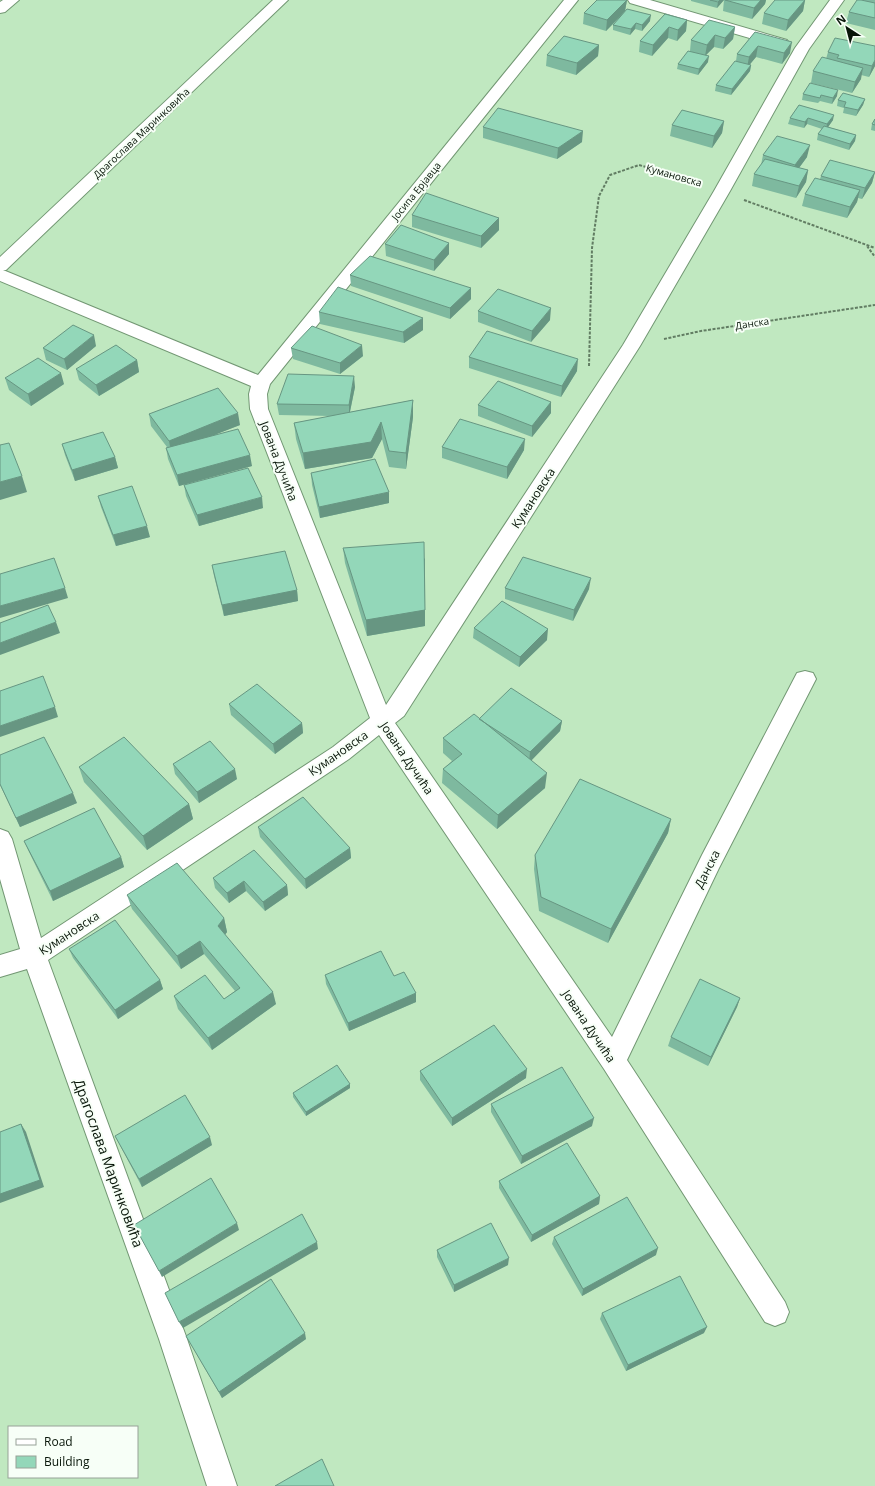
<svg xmlns="http://www.w3.org/2000/svg" width="875" height="1486" font-family="'Open Sans',sans-serif">
<style>
.lines{fill:none;stroke-linecap:round;stroke-linejoin:round}
.minor-casing{stroke:#729773;stroke-width:2}
.path{stroke:#627d63;stroke-width:2;stroke-dasharray:3 1.5;stroke-linecap:butt}
.minor{fill:#fff;fill-rule:evenodd}
.wall{fill:#7eb99f}
.shaded-wall{fill:#679682}
.building{fill:#93d7b9;stroke:#679682}
.labels{text-anchor:middle;dominant-baseline:central;stroke-width:4;stroke-linejoin:round;paint-order:stroke}
.far-street-label{font-size:10px;fill:#081609;stroke:#f7fff7}
.street-label{font-size:12px;fill:#081609;stroke:#f7fff7}
.near-street-label{font-size:14px;fill:#081609;stroke:#f7fff7}
</style>
<rect width="100%" height="100%" fill="#c0e8c0"/>
<g class="lines">
<defs>
<path id="minor" d="M3,0H19L5,12L0,13V2Z
M273,0H288L6,270H3L258,375L564,0H578L270,384L267,394L268,409L386,705L623,345L714,191L795,48L830,0H844L809,49L730,191L640,346L404,716L395,723L612,1037L702,855L797,673L805,671L813,673L816,679L719,868L627,1060L785,1302L789,1312L785,1322L775,1326L765,1322L604,1069L379,735L349,759L48,960L187,1339L237,1486H207L159,1339L27,969L0,977V955L20,949L0,879V829L8,832L12,839L41,938L333,747L370,718L250,409L249,394L251,386L0,281V257Z
M628,0H650L787,40L789,43L787,46H777L630,3Z"/>
</defs>
<use href="#minor" class="minor-casing"/>
<path class="path" d="M744,200L875,248
M867,246L875,257
M664,339L701,331L875,305
M589,366L592,248L599,196L610,175L639,165L699,182"/>
<use href="#minor" class="minor"/>
</g>
<path class="wall" d="M627,0L625,11L650,21L642,31L635,29L630,35L613,30V25L619,18L606,31L583,24L584,13Z
M691,0H724L717,8L691,1Z
M724,0H766L765,4L752,19L723,11Z
M805,0L803,11L786,31L762,24L764,13Z
M863,0H875V30L846,23L849,12Z
M665,14L687,20L686,31L677,41L668,38L652,56L639,52L640,41Z
M735,27L733,39L723,49L714,47L706,55L708,62L698,75L677,69L678,64L690,51L691,40Z
M755,32L790,53L782,64L756,57L749,65H751L750,71L731,95L715,91L716,85L736,61L737,54Z
M599,45L598,56L576,75L546,66L547,55Z
M875,46V66L869,77L861,75V79L852,93L811,83L813,71L826,59L828,52Z
M803,94L837,96L832,104L820,101L818,103L802,100Z
M865,99L863,105L856,116L843,113L844,108L837,106L838,100Z
M799,105L833,120L828,127L856,135L855,141L849,150L817,140L818,134L822,129L807,124L804,128L788,124L790,118Z
M875,119V131L871,130L872,124Z
M724,121L722,133L712,148L670,136L672,125Z
M483,127L582,142L557,159L483,138Z
M763,155L807,157L799,168L808,170L806,182L796,198L752,186L754,174L761,165Z
M875,172L872,183L862,199L858,198L857,202L847,218L802,206L805,194L820,179L821,176Z
M412,215L499,218V230L481,248L412,227Z
M385,244L449,254L434,271L386,256Z
M350,275L471,288V299L450,319L351,286Z
M478,311L550,320L531,342L478,322Z
M319,312L423,330L404,343L320,324Z
M96,346L67,370L46,360L43,348Z
M291,348L363,356L340,374L293,359Z
M469,357L577,371L561,397L469,368Z
M137,360L139,372L99,396L79,380L76,369Z
M5,378L64,384L31,406L9,390Z
M355,387L350,412L413,400V417L406,469L389,467L382,439L372,458L305,469L296,439L294,423L331,416L279,415L277,404Z
M551,402V413L532,437L478,416V405Z
M149,414L240,425L216,434L252,466L179,486L168,459L166,448L167,447L151,426Z
M62,444L115,457L118,468L75,481L65,455Z
M442,447L524,450L507,479L442,458Z
M311,473L389,503L320,518L312,485Z
M184,485L263,508L199,526L186,496Z
M98,496L150,537L116,546L101,507Z
M343,548L425,626L367,636L345,563Z
M212,565L297,590L298,601L224,616L214,576Z
M505,588L589,589L573,621L505,599Z
M474,628L547,640L519,667L473,638Z
M229,704L302,723L303,733L275,754L231,715Z
M479,719L562,721L560,731L531,760L545,788L497,829L442,783L443,769L452,761L443,753V738Z
M0,755L77,803L20,827L0,785Z
M173,764L237,779L199,803L175,774Z
M79,767L189,804L193,819L147,850L84,782Z
M671,819L668,833L608,943L539,911L534,869L535,855Z
M258,827L350,848L351,858L306,889L260,837Z
M24,841L121,857L124,867L53,901L28,850Z
M213,878L287,885L288,895L265,911L246,891L229,903L215,888Z
M127,895L224,918L227,932L225,935L276,1004L212,1050L178,1009L174,996L224,999L235,991L204,954L181,969L132,909Z
M69,949L160,980L163,989L118,1019L73,958Z
M325,975L394,976L416,993V1002L349,1031L326,984Z
M740,998L737,1007L708,1066L668,1046L671,1037Z
M420,1071L526,1078L452,1126L420,1080Z
M350,1084V1088L306,1116L293,1097V1093Z
M491,1104L592,1126L521,1164L491,1112Z
M115,1136L212,1145L142,1187Z
M499,1181L600,1196L599,1204L531,1242L499,1188Z
M554,1237L656,1255L582,1296L552,1244Z
M437,1250L508,1265L454,1292L437,1257Z
M602,1313L704,1333L626,1371L600,1319Z
M186,1336L306,1339L222,1398Z"/>
<path class="shaded-wall" d="M627,0L625,11L606,31L607,20Z
M720,0H724L717,8L718,2Z
M761,0H766L765,4L752,19L754,8Z
M805,0L803,11L786,31L788,20Z
M651,15L650,21L642,31V25Z
M687,20L686,31L677,41L678,30Z
M636,23L635,29L630,35L631,29Z
M669,27L668,38L652,56L653,45Z
M735,27L733,39L723,49L725,38Z
M715,35L714,47L705,56L707,45Z
M792,42L790,53L782,64L784,53Z
M599,45L598,56L576,75L577,63Z
M758,46L756,57L747,68L749,57Z
M709,56L708,62L698,75L699,69Z
M875,60V66L869,77L872,66Z
M751,65L750,71L731,95L732,89Z
M863,68L861,79L852,93L855,82Z
M838,90L837,96L832,104L833,98Z
M865,99L863,105L856,116L858,110Z
M834,115L833,120L826,130L827,124Z
M808,118L807,124L804,128L805,122Z
M724,121L722,133L712,148L714,136Z
M583,131L582,142L557,159L558,148Z
M856,135L855,141L849,150L850,144Z
M810,145L807,157L793,176L795,165Z
M808,170L806,182L796,198L799,186Z
M875,172L872,183L862,199L865,188Z
M860,190L857,202L847,218L850,207Z
M499,218V230L481,248V236Z
M449,243V254L434,271V260Z
M471,288V299L450,319V308Z
M551,308L550,320L531,342L532,331Z
M423,318V330L404,343L403,332Z
M94,335L96,346L67,370L64,359Z
M362,345L363,356L340,374V363Z
M578,359L577,371L561,397L562,386Z
M137,360L139,372L99,396L96,385Z
M61,373L64,384L31,406L28,394Z
M354,376L355,387L349,416V405Z
M413,400V417L406,469V453Z
M551,402V413L532,437V426Z
M238,413L240,425L171,452L169,441Z
M381,422L382,439L372,458L305,469L303,453Z
M525,439L524,450L507,479V467Z
M250,455L252,466L179,486L177,475Z
M115,457L118,468L75,481L72,470Z
M22,476L27,492L0,500V482Z
M389,492V503L320,518L319,507Z
M262,497L263,508L199,526L197,515Z
M147,526L150,537L116,546L113,535Z
M425,558V626L367,636L366,620Z
M591,578L589,589L573,621L574,610Z
M65,588L68,598L0,618V606Z
M297,590L298,601L224,616L222,605Z
M56,622L60,633L0,655V643Z
M548,629L547,640L519,667L520,657Z
M55,707L58,717L0,737V726Z
M562,721L560,731L529,763L530,752Z
M302,723L303,733L275,754L273,744Z
M235,769L237,779L199,803L197,792Z
M547,773L545,788L497,829L498,815Z
M73,793L77,803L20,827L16,818Z
M189,804L193,819L147,850L143,836Z
M671,819L668,833L608,943L611,929Z
M350,848L351,858L306,889L305,879Z
M121,857L124,867L53,901L50,891Z
M244,881L246,891L229,903L227,893Z
M287,885L288,895L265,911L263,902Z
M224,918L227,932L221,940L218,926Z
M200,941L204,954L181,969L177,956Z
M160,980L163,989L118,1019L115,1010Z
M273,992L276,1004L212,1050L208,1038Z
M416,993V1002L349,1031L348,1023Z
M740,998L737,1007L708,1066L711,1057Z
M527,1069L526,1078L452,1126V1118Z
M350,1084V1088L306,1116V1112Z
M594,1118L592,1126L521,1164L522,1156Z
M21,1124L26,1132L44,1187L0,1203V1194Z
M210,1137L212,1145L142,1187L139,1179Z
M600,1196L599,1204L531,1242L532,1235Z
M237,1223L239,1230L162,1277L159,1271Z
M317,1242L318,1249L183,1328L179,1322Z
M658,1248L656,1255L582,1296L583,1289Z
M509,1258L508,1265L454,1292V1285Z
M707,1327L704,1333L626,1371L628,1365Z
M305,1333L306,1339L222,1398L219,1392Z"/>
<path class="building" d="M597,0H627L607,20L584,13Z
M710,0H720L718,2Z
M725,0H761L754,8Z
M775,0H805L788,20L764,13Z
M857,0H861L875,3V18L849,12Z
M627,9L651,15L642,25L636,23L631,29L613,25Z
M665,14L687,20L678,30L669,27L653,45L640,41Z
M709,20L735,27L725,38L715,35L707,45L691,40Z
M755,32L792,42L784,53L758,46L749,57L737,54Z
M564,36L599,45L577,63L547,55Z
M835,38L875,46V60L872,66L837,58L839,55L828,52Z
M688,51L709,56L699,69L678,64Z
M822,57L863,68L855,82L813,71Z
M735,61L751,65L732,89L716,85Z
M810,83L838,90L833,98L821,95L820,98L803,94Z
M843,93L865,99L858,110L844,107L846,102L838,100Z
M799,105L834,115L827,124L808,118L805,122L790,118Z
M498,108L583,131L558,148L483,127Z
M682,110L724,121L714,136L672,125Z
M875,119V125L872,124Z
M824,126L856,135L850,144L818,134Z
M777,136L810,145L795,165L763,155Z
M765,159L808,170L799,186L754,174Z
M830,160L875,172L865,188L821,176Z
M815,178L860,190L850,207L805,194Z
M426,193L499,218L481,236L412,215Z
M401,225L449,243L434,260L385,244Z
M370,256L471,288L450,308L350,275Z
M338,287L423,318L403,332L319,312Z
M498,289L551,308L532,331L478,311Z
M73,325L94,335L64,359L43,348Z
M312,326L362,345L340,363L291,348Z
M487,331L578,359L562,386L469,357Z
M116,345L137,360L96,385L76,369Z
M38,358L61,373L28,394L5,378Z
M288,374L354,376L349,405L277,404Z
M498,381L551,402L532,426L478,405Z
M218,388L238,413L169,441L149,414Z
M413,400L406,453L389,451L381,422L371,442L303,453L294,423Z
M460,419L525,439L507,467L442,447Z
M238,429L250,455L177,475L166,448Z
M103,432L115,457L72,470L62,444Z
M9,443L22,476L0,482V445Z
M375,459L389,492L319,507L311,473Z
M248,468L262,497L197,515L184,485Z
M132,486L147,526L113,535L98,496Z
M424,542L425,610L366,620L343,548Z
M285,551L297,590L222,605L212,565Z
M523,557L591,578L574,610L505,588Z
M54,558L65,588L0,606V574Z
M502,601L548,629L520,657L474,628Z
M48,605L56,622L0,643V623Z
M43,676L55,707L0,726V691Z
M257,684L302,723L273,744L229,704Z
M511,688L562,721L530,752L479,719Z
M474,714L547,773L498,815L443,769L462,754L443,738Z
M44,737L73,793L16,818L0,784V755Z
M124,737L189,804L143,836L79,767Z
M210,741L235,769L197,792L173,764Z
M580,779L671,819L611,929L541,897L535,855Z
M303,797L350,848L305,879L258,827Z
M94,808L121,857L50,891L24,841Z
M254,850L287,885L263,902L244,881L227,893L213,878Z
M177,863L224,918L218,926L273,992L208,1038L174,996L205,975L224,999L240,988L200,941L177,956L127,895Z
M115,920L160,980L115,1010L69,949Z
M381,951L394,976L404,972L416,993L348,1023L325,975Z
M700,979L740,998L711,1057L671,1037Z
M494,1025L527,1069L452,1118L420,1071Z
M337,1065L350,1084L306,1112L293,1093Z
M562,1067L594,1118L522,1156L491,1104Z
M185,1095L210,1137L139,1179L115,1136Z
M21,1124L40,1180L0,1194V1132Z
M567,1143L600,1196L532,1235L499,1181Z
M211,1178L237,1223L159,1271L134,1225Z
M627,1197L658,1248L583,1289L554,1237Z
M302,1214L317,1242L179,1322L165,1293Z
M491,1223L509,1258L454,1285L437,1250Z
M680,1276L707,1327L628,1365L602,1313Z
M271,1279L305,1333L219,1392L186,1336Z
M322,1459L334,1486H275Z"/>
<g class="labels">
<g class="far-street-label">
<text transform="translate(141 133) rotate(-43)">Драгослава Маринковића</text>
<text transform="translate(674 175) rotate(16)">Кумановска</text>
<text transform="translate(416 191) rotate(-51)">Јосипа Ерјавца</text>
<text transform="translate(752 323) rotate(-9)">Данска</text>
</g>
<g class="street-label">
<text transform="translate(279 461) rotate(69)">Јована Дучића</text>
<text transform="translate(533 498) rotate(-57)">Кумановска</text>
<text transform="translate(338 753) rotate(-35)">Кумановска</text>
<text transform="translate(407 758) rotate(56)">Јована Дучића</text>
<text transform="translate(707 869) rotate(-63)">Данска</text>
<text transform="translate(69 933) rotate(-33)">Кумановска</text>
<text transform="translate(589 1026) rotate(56)">Јована Дучића</text>
</g>
<g class="near-street-label">
<text transform="translate(109 1163) rotate(70)">Драгослава Маринковића</text>
</g>
</g>
<rect x="8" y="1426" width="130" height="52" fill="#f7fff7" stroke="#97a298"/>
<rect x="16" y="1439" width="20" height="6" fill="#ffffff" stroke="#97a298"/>
<text x="44" y="1446" font-size="12" fill="#081609">Road</text>
<rect x="16" y="1456" width="20" height="12" fill="#93d7b9" stroke="#97a298"/>
<text x="44" y="1466" font-size="12" fill="#081609">Building</text>
<g transform="translate(847 28) rotate(324)" stroke="#f7fff7" stroke-width="3" paint-order="stroke">
<path d="M0-3L7 15L0 10L-7 15Z" fill="#081609"/>
<text y="-6" font-size="11" font-weight="bold" text-anchor="middle" fill="#081609">N</text>
</g>
</svg>
